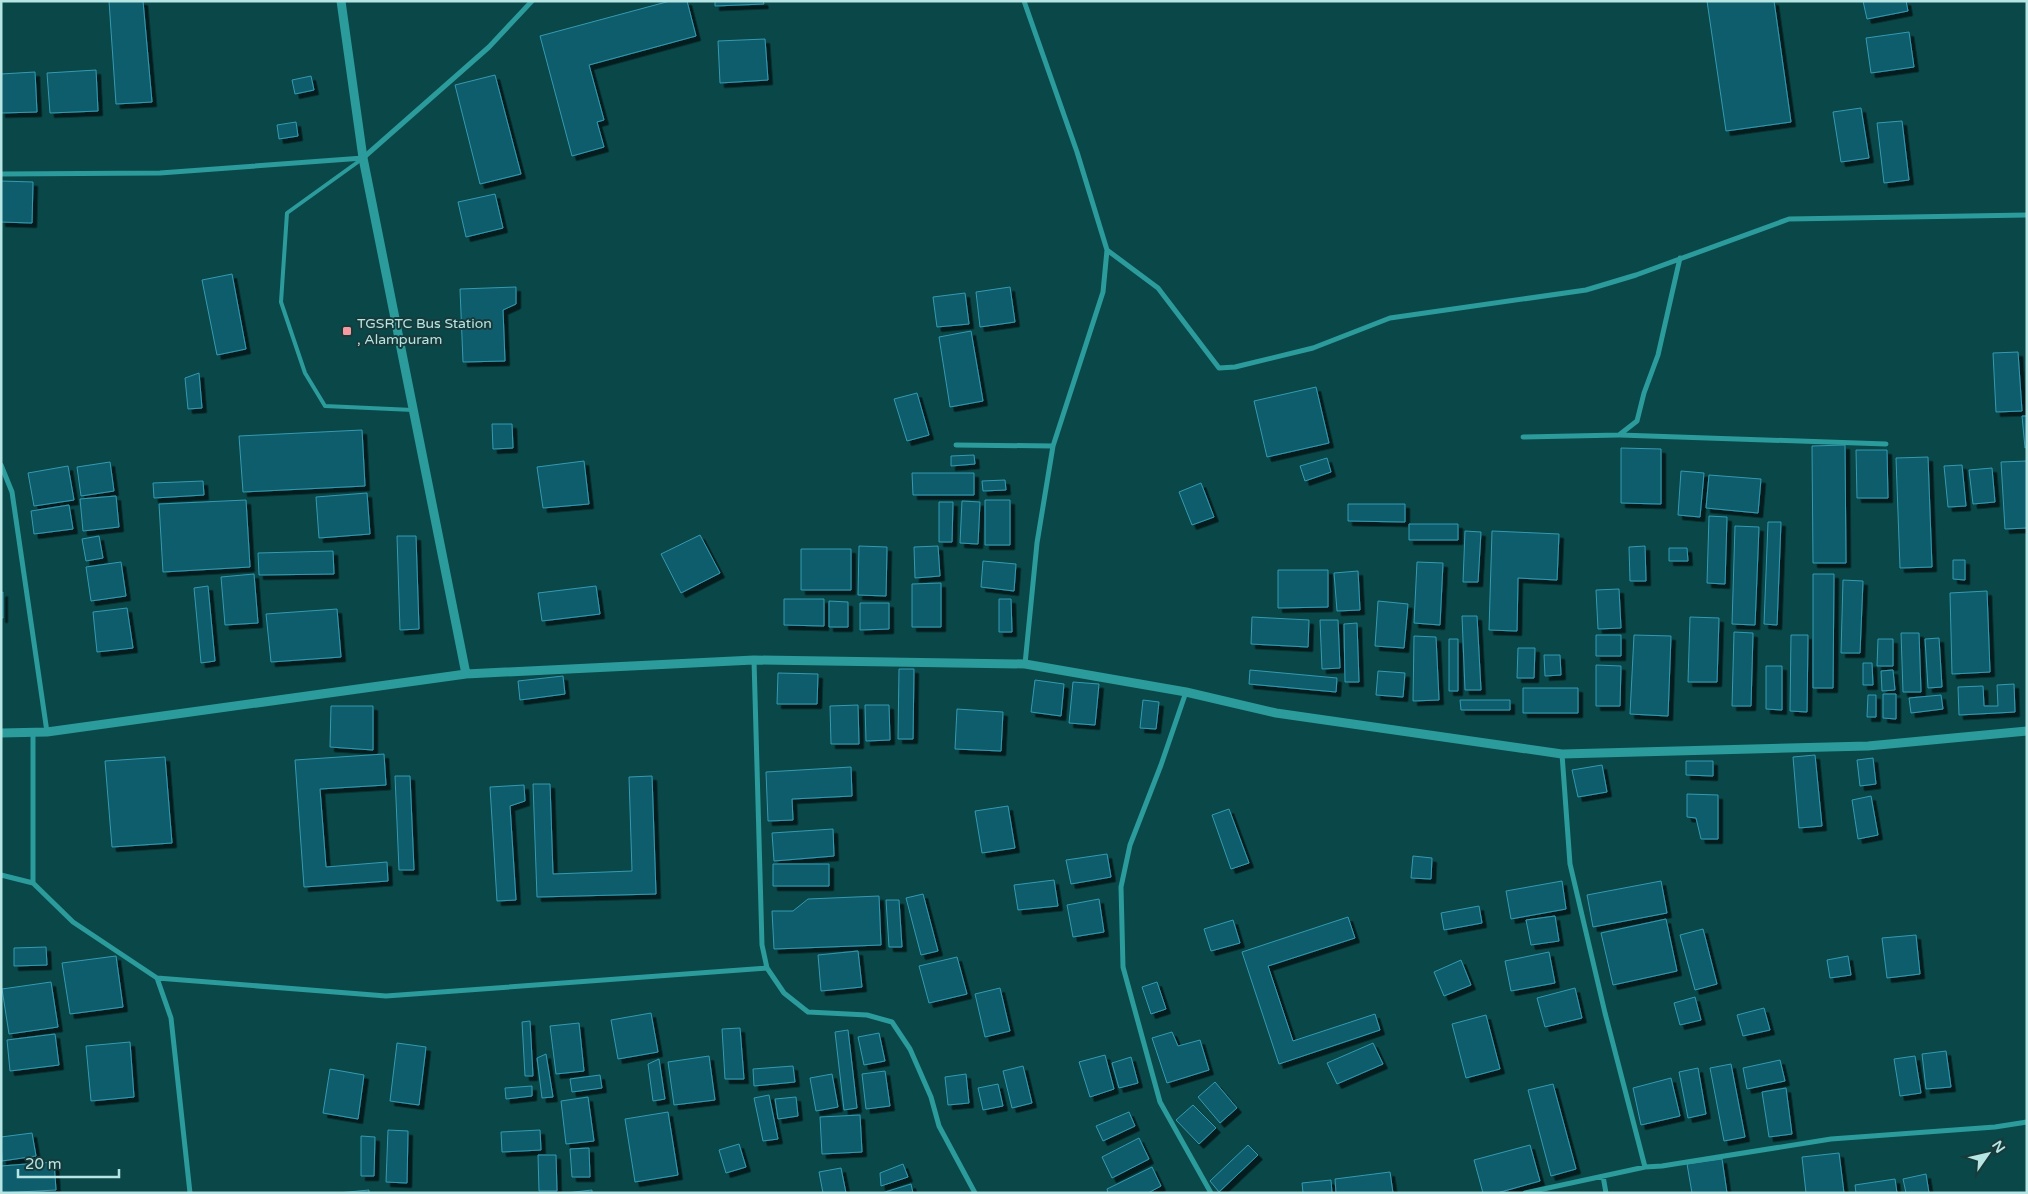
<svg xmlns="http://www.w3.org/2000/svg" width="2028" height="1194" font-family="'Varela Round',sans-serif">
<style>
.building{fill:#0e5d6d;stroke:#359ab1;filter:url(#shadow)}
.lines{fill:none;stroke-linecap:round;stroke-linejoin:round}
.service{stroke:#2b9b9c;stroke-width:4}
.minor{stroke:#2b9b9c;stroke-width:5}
.tertiary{stroke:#2b9b9c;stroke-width:9}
.poi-dot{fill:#f49aa0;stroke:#193a3a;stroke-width:2}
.labels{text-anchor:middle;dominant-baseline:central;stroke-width:4;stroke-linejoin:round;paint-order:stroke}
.poi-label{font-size:14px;fill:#b6e5e4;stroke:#193a3a;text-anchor:start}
</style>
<defs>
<filter id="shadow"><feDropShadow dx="4.5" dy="4.5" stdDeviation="0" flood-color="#0009"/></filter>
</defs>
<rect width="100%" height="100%" fill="#0a4748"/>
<path class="building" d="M109,1H143L152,102L116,104Z
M670,1H687L696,36L589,65L604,120L597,122L604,147L572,156L540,36Z
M715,1H763L764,4L715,6Z
M1707,1H1774L1791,122L1726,131Z
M1863,1H1906L1908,11L1867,19Z
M1909,32L1914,67L1871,73L1866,38Z
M765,39L768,80L720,83L718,41Z
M96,70L98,111L50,113L47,73Z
M35,72L37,112L1,113V74Z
M495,75L521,174L480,184L455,85Z
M311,76L314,90L295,94L292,80Z
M1861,108L1869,158L1841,162L1833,112Z
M1902,121L1909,180L1884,183L1877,123Z
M296,122L298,136L279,139L277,125Z
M1,181L33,182L32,223L1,222Z
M495,194L503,228L466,237L458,202Z
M232,274L246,349L217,355L202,280Z
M516,287V304L503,310L505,361L463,362L460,289Z
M1010,287L1015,322L980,327L976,292Z
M965,293L969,324L937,327L933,297Z
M971,331L983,401L950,407L939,337Z
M2018,352L2022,411L1996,412L1993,353Z
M199,373L202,408L188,409L185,378Z
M1316,387L1329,443L1267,457L1254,401Z
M917,393L929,435L907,441L894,399Z
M2022,416H2027V447L2025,448Z
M492,424H512L513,448L493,449Z
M362,430L365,486L243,492L239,436Z
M1845,445L1846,563H1813L1812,446Z
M1621,448L1661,449V504L1621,503Z
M1856,450H1887L1888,498H1857Z
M974,455L975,464L951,466V456Z
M1928,457L1932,567L1900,568L1896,458Z
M1327,458L1331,472L1305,481L1300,466Z
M584,461L589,504L543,508L537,467Z
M2027,461V528L2005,529L2001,462Z
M110,462L114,491L81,496L77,467Z
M1962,465L1966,506L1948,507L1944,466Z
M68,466L74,500L34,506L28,473Z
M1992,468L1995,502L1973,504L1969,470Z
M1681,471L1704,473L1700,517L1678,515Z
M912,473H974V495H913Z
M1709,475L1761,479L1758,513L1706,508Z
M1005,480L1006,490L983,491L982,481Z
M203,481L204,495L154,498L153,483Z
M1201,483L1214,517L1192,525L1179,492Z
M367,493L370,534L319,538L316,497Z
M116,496L119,527L83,531L80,499Z
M246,500L250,567L163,572L159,504Z
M985,500H1010V545H985Z
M962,501L980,502L978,544L960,543Z
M939,502H953L952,542H939Z
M1348,504H1405V522L1348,521Z
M69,505L73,529L34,534L31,511Z
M1709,516L1727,517L1725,584L1707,583Z
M1768,522H1781L1777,625L1764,624Z
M1409,524H1458V540H1409Z
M1735,526L1759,527L1755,625L1732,624Z
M1465,531L1481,532L1478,582H1463Z
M1492,531L1559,534L1557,580L1518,578L1517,631L1489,630Z
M700,535L720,573L681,593L661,554Z
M99,536L103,558L86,561L82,539Z
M397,536H416L419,629L400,630Z
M859,546L887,547L886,596L858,595Z
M938,546L940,576L915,578L914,547Z
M1645,546L1646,581H1630L1629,547Z
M1669,548H1687L1688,561H1669Z
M801,549H851V590H801Z
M333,551L334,574L259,575L258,553Z
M1953,560H1965V580L1953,579Z
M983,561L1016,564L1014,591L981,587Z
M121,562L126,596L91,601L86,567Z
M1417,562L1443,563L1440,625L1414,623Z
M1278,570H1328V607L1278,608Z
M1358,571L1360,610L1337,611L1334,573Z
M254,574L258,623L225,625L221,577Z
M1813,574H1834L1833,688H1813Z
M1843,580L1863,581L1860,653H1841Z
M941,583V627H912V584Z
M208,586L215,661L201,663L194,588Z
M596,586L600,614L542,621L538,593Z
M1619,589L1621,628L1598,629L1596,590Z
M1987,591L1990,672L1952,674L1950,593Z
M3,592V618H1V593Z
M784,599H824V626L784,625Z
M999,599H1011L1012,632H999Z
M829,601L848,602V627H829Z
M1378,601L1408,604L1404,648L1375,646Z
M860,603H889V629L860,630Z
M127,608L133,648L97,652L93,612Z
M337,609L341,657L271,662L266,614Z
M1462,616H1477L1481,690H1465Z
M1252,617L1309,620L1308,647L1251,644Z
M1690,617L1719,618L1717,682H1688Z
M1320,620H1338L1340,668L1322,669Z
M1357,623L1359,682H1345L1344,624Z
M1734,632L1753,633L1751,706H1732Z
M1901,633H1919L1921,692H1903Z
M1596,635H1621V656H1596Z
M1634,635L1671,636L1668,716L1630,714Z
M1791,635H1808L1807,712L1790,711Z
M1414,636L1436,637L1439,700L1413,701Z
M1939,638L1942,687L1928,688L1925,639Z
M1449,639H1458V691H1449Z
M1878,639H1893V666H1877Z
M1518,648H1535L1534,678H1517Z
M1544,655H1560L1561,675L1545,676Z
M1863,663H1872L1873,685H1863Z
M1596,665L1621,666L1620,706H1596Z
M1766,666H1782V710L1766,709Z
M899,669H914L913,739H898Z
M1250,670L1337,678L1336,692L1249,684Z
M1893,670L1895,690L1882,691L1881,671Z
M1378,671L1405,673L1403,697L1376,695Z
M778,673L818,674L817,704H777Z
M563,676L565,694L520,700L518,681Z
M1035,680L1064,684L1061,716L1031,712Z
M1073,682L1099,684L1095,725L1069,723Z
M2014,684L2015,712L1959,715L1958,687L1983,686L1984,706H1998L1997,685Z
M1523,688H1578V713H1523Z
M1883,694H1896V719L1883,718Z
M1868,695H1876V717H1867Z
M1941,695L1943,709L1911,713L1909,698Z
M1143,700L1159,702L1156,729L1140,728Z
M1460,700H1510V710H1461Z
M858,705L859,744H831L830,706Z
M865,705H889L890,740L866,741Z
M331,706H373V750L330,747Z
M957,709L1003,712L1001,751L955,749Z
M384,754L386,785L320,789L326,867L387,862L388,881L304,887L295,760Z
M1815,755L1822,826L1799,828L1793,757Z
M165,757L172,843L112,847L105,761Z
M1873,758L1876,784L1860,786L1857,760Z
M1686,761H1713V776L1686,775Z
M1602,765L1607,792L1578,797L1572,770Z
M851,767L852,796L792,799L793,820L768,821L766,772Z
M395,776H410L414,870H399Z
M652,776L656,894L537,897L533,784H550L553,874L632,871L629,777Z
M524,785L525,801L510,806L516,900L497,901L490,787Z
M1687,794L1718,795V839H1701L1696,818L1687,817Z
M1871,796L1878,835L1858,839L1852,800Z
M1008,806L1015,848L982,853L975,811Z
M1229,809L1249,863L1231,869L1212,815Z
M833,829L834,856L774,861L772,833Z
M1107,854L1111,877L1071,884L1066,860Z
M1413,856L1432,858L1431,879L1411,878Z
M773,864H829V886H773Z
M1054,880L1058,906L1018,910L1014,885Z
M1562,881L1566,909L1511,919L1506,891Z
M1661,881L1667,913L1593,927L1587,895Z
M923,894L938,951L921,955L906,898Z
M879,896L881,945L774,949L772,911H793L808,899Z
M1099,899L1104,932L1073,937L1067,905Z
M886,900H899L902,947H889Z
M1479,906L1482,923L1444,930L1441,913Z
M1555,916L1559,941L1531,945L1526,920Z
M1348,917L1355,938L1268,966L1293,1041L1375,1014L1380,1030L1279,1064L1242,952Z
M1666,919L1677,971L1613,985L1601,933Z
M1233,920L1240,943L1211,951L1204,929Z
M1703,929L1717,984L1695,990L1680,935Z
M1916,935L1920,974L1887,978L1882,938Z
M46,947L47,965L14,966V948Z
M858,951L862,987L821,991L818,955Z
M1549,952L1555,983L1511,991L1505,961Z
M116,956L123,1007L70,1014L62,963Z
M1848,956L1851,975L1830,978L1827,960Z
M957,957L967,994L929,1003L919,966Z
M1461,960L1471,985L1444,996L1434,972Z
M51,982L58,1027L9,1034L2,989Z
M1157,982L1166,1009L1151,1014L1142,987Z
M1000,988L1010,1031L985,1037L975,994Z
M1575,988L1582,1018L1545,1027L1537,998Z
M1695,997L1701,1020L1680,1025L1674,1003Z
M1764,1008L1770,1030L1743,1036L1737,1015Z
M651,1013L658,1052L618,1059L611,1020Z
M1486,1015L1500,1069L1466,1078L1452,1024Z
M530,1021L533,1076H525L522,1022Z
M579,1023L584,1071L556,1074L550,1026Z
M740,1028L744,1079H725L722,1029Z
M848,1030L857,1108L844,1110L835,1032Z
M1172,1032L1178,1046L1200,1040L1209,1070L1167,1083L1152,1038Z
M879,1033L885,1061L864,1065L858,1037Z
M55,1034L59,1065L10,1071L7,1040Z
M130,1042L134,1097L91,1101L86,1046Z
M397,1043L426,1047L419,1105L390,1101Z
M1373,1043L1383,1064L1337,1084L1327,1063Z
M1946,1051L1951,1087L1926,1089L1922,1054Z
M546,1054L553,1097L542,1098L537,1058Z
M1105,1055L1114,1089L1090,1097L1079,1062Z
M709,1056L715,1100L674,1105L668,1062Z
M1915,1056L1921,1093L1900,1096L1894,1059Z
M1131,1057L1138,1083L1119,1088L1112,1063Z
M659,1059L665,1099L653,1101L648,1064Z
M1780,1060L1785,1081L1747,1089L1743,1068Z
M1731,1064L1745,1137L1724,1141L1710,1068Z
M793,1066L795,1082L754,1086L753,1069Z
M1023,1066L1032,1103L1012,1108L1003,1071Z
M1698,1068L1706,1114L1688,1118L1679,1072Z
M330,1069L364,1075L358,1119L323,1113Z
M885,1071L890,1106L866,1109L862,1074Z
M832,1074L838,1107L816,1111L810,1078Z
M966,1074L969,1103L948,1105L945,1077Z
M600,1075L602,1088L572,1092L570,1079Z
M1671,1078L1680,1116L1641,1125L1633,1088Z
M1215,1082L1237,1108L1220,1123L1198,1097Z
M998,1084L1003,1106L983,1110L978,1088Z
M1553,1084L1576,1169L1551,1176L1528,1090Z
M532,1086V1096L506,1099L505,1088Z
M1786,1088L1792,1134L1769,1137L1762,1092Z
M769,1095L778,1139L763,1141L754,1098Z
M588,1097L594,1141L566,1144L561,1101Z
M796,1097L798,1116L778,1119L775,1099Z
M1193,1105L1216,1128L1199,1144L1176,1120Z
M668,1112L678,1175L635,1182L625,1119Z
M1129,1112L1135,1126L1103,1141L1096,1126Z
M860,1115L862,1152L822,1154L820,1117Z
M388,1130L408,1131L407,1183L386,1182Z
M540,1130L541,1150L502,1152L501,1132Z
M32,1133L36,1156L2,1161L1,1137Z
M361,1136L375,1137L374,1176H361Z
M1139,1138L1149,1159L1112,1178L1102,1157Z
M739,1144L746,1167L726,1173L719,1150Z
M1248,1145L1258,1155L1219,1192L1210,1181Z
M1530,1145L1540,1181L1497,1193H1483L1474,1160Z
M589,1148L590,1177H572L570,1149Z
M1839,1153L1844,1193H1806L1802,1157Z
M538,1155H556L557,1191H539Z
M1722,1159L1727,1193H1692L1687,1164Z
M54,1162L56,1190L1,1193V1166Z
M903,1164L908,1177L881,1186L880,1173Z
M1152,1167L1161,1186L1148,1193H1108L1107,1189Z
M841,1168L846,1193H823L819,1172Z
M1390,1172L1393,1193H1336L1335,1179Z
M1926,1174L1929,1193H1906L1903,1179Z
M1895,1179L1897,1193H1856L1855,1185Z
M1331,1180L1332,1193H1303L1302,1183Z
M911,1184L913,1193H882Z
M369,1190V1193H338Z
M592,1190V1193H566Z"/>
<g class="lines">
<path class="service" d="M362,159L287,213L281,302L305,373L325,406L413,410"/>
<path class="minor" d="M1024,1L1077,152L1107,250L1103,292L1053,446L1037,543L1025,664
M1,174L160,173L363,158L489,47L532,1
M1107,250L1158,288L1219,368L1235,367L1313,348L1390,318L1586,290L1636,275L1789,219L2027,215
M1620,435L1886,444
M1523,437L1619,435L1637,421L1644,393L1658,355L1680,258
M956,445L1053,446
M1,465L12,492L47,732
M754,660L762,945L767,968L784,993L808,1012L867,1015L892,1022L910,1049L931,1097L939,1126L975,1193
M1186,692L1161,765L1130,845L1121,887L1123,967L1160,1102L1211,1193
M33,733V883L73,922L157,978L171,1018L190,1193
M1562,754L1570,864L1605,1013L1645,1167L1662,1166L1831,1139L1995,1127L2027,1122
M1,875L33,883
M157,978L386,996L767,968
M1603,1176L1606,1193
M1525,1193L1645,1167"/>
<path class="tertiary" d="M341,1L363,158L466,674
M1,733L47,732L466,674L754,660L1025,664L1186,692L1276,713L1562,754L1868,746L2027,731"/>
</g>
<rect class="poi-dot" x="342" y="326" width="10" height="10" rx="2.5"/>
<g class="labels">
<g class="poi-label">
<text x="357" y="323">TGSRTC Bus Station<tspan x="357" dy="16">, Alampuram</tspan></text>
</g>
</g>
<rect width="2028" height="1194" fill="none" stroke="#b6e5e4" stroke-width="5"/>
<g transform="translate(1988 1154) rotate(56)" stroke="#193a3a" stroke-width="4" paint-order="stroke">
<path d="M0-4L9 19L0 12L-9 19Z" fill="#b6e5e4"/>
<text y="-8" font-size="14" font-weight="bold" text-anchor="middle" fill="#b6e5e4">N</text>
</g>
<path d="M18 1169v8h101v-8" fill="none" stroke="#b6e5e4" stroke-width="2.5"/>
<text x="25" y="1169" font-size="15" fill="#b6e5e4" stroke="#193a3a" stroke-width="4" paint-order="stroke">20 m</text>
</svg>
